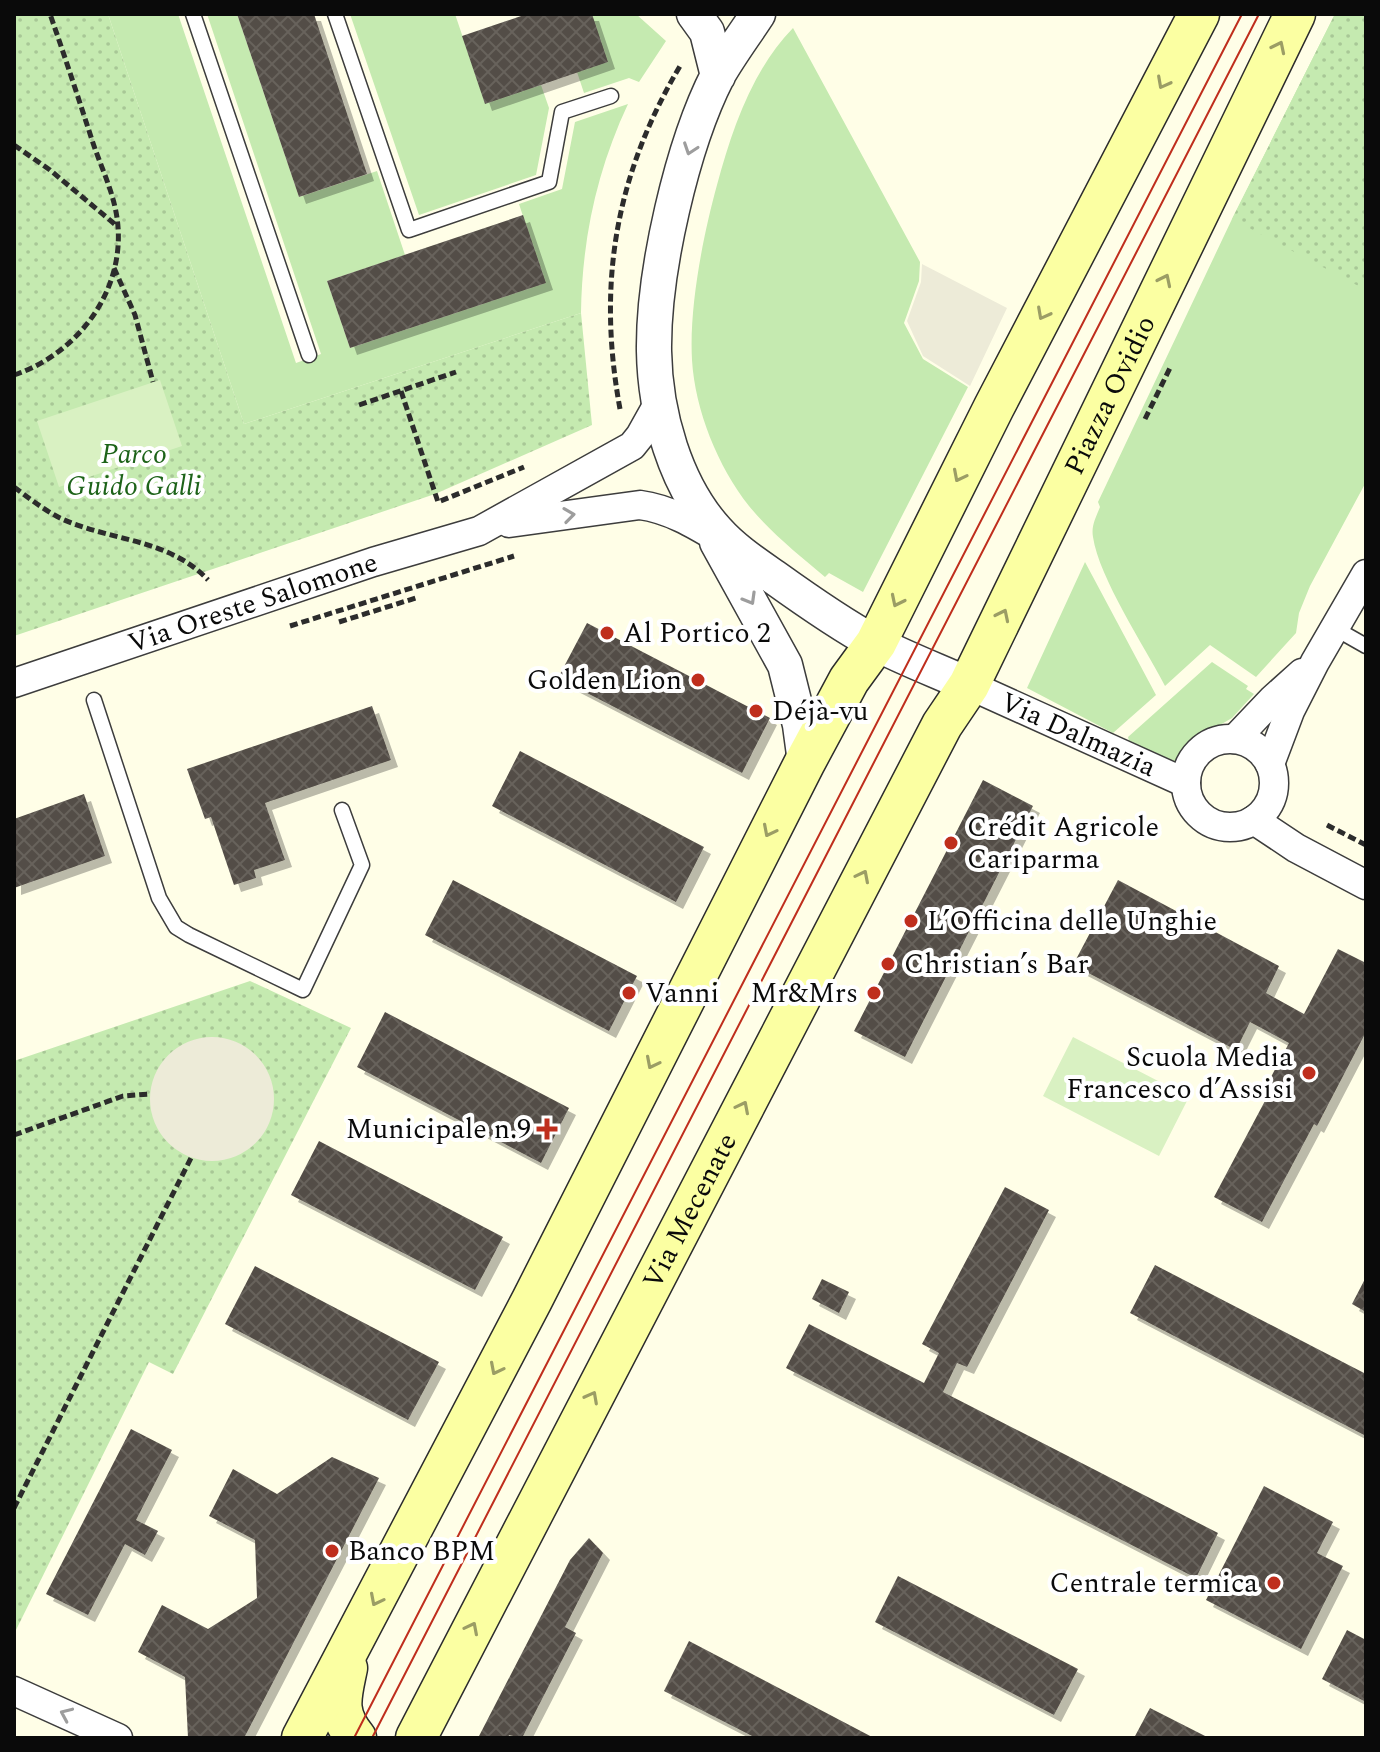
<svg xmlns="http://www.w3.org/2000/svg" width="1380" height="1752" font-family="Spectral,serif">
<style>
.grass{fill:#c5eab0}
.park{fill:url(#park-dots)}
.pitch{fill:#d9f1c2}
.plaza{fill:#edebd8}
.building{fill:url(#building-cross-hatch);filter:url(#shadow)}
.lines{fill:none;stroke-linecap:round;stroke-linejoin:round}
.service-casing{stroke:#3d3d3d;stroke-width:17}
.minor-casing{stroke:#3d3d3d;stroke-width:31}
.tertiary-casing{stroke:#3d3d3d;stroke-width:37}
.secondary-casing{stroke:#2c2c2c;stroke-width:43}
.path{stroke:#2c2c2c;stroke-width:5;stroke-dasharray:8 4;stroke-linecap:butt}
.service{stroke:#fff;stroke-width:14}
.minor{stroke:#fff;stroke-width:28}
.tertiary{stroke:#fff;stroke-width:34}
.secondary{stroke:#fbffa2;stroke-width:40}
.tram{stroke:#bf2e1d;stroke-width:2}
.oneway{stroke:#9b9d65}
.oneway2{stroke:#9d9d9d}
.poi-dot{fill:#bf2e1d;stroke:#fff;stroke-width:3}
.labels{text-anchor:middle;dominant-baseline:central;stroke-width:8;stroke-linejoin:round;paint-order:stroke}
.street-label{font-size:28px;fill:#0a0a0a;stroke:#fff}
.park-label{font-size:28px;font-style:italic;fill:#1d6319;stroke:#fff}
.poi-label{font-size:28px;fill:#0a0a0a;stroke:#fff;text-anchor:start}
</style>
<defs>
<pattern id="park-dots" width="8" height="8" patternUnits="userSpaceOnUse" patternTransform="scale(2)"><rect width="8" height="8" fill="#c5eab0"/><path d="M2 2h.1M6 6h.1" fill="none" stroke="#a8c796" stroke-width="1.8" stroke-linecap="round"/></pattern>
<pattern id="building-cross-hatch" width="8" height="8" patternUnits="userSpaceOnUse" patternTransform="scale(2)"><rect width="8" height="8" fill="#534d46"/><path d="M0 0l8 8M0 8l8-8" fill="none" stroke="#67625c"/></pattern>
<filter id="shadow"><feDropShadow dx="7" dy="7" stdDeviation="0" flood-color="#0004"/></filter>
</defs>
<rect width="100%" height="100%" fill="#fffee7"/>
<path class="grass" d="M108,14H178L296,363L321,354L207,14H237L299,197L377,171L405,255L327,281L350,348L545,283L519,204L562,189L575,122L628,104C597,170 582,239 581,313L244,424Z
M350,14H455L485,103L541,85L549,108L536,175L419,215Z
M592,14H636L666,41L639,82L629,78L584,93L577,72Z
M1335,14H1366V482L1310,586L1299,613L1296,633L1256,677L1210,645L1165,686C1145,647 1099,578 1093,537C1091,526 1096,517 1100,507L1098,502L1232,219Z
M793,28L920,262L919,281L904,323L923,359L968,387L863,592L829,573L825,577C799,555 771,533 749,506C718,467 695,410 692,360C689,307 703,236 717,185C732,130 752,70 793,28Z
M1085,562L1156,695L1113,733L1027,688Z
M1212,662L1248,686L1246,689L1254,694L1232,718L1194,740L1176,767L1129,741L1128,737Z"/>
<path class="park" d="M14,14H108L244,424L581,313L592,425L435,494L14,636Z
M1335,14H1366V290L1232,219Z
M250,981L351,1028L173,1374L149,1362L14,1634V1061Z"/>
<path class="pitch" d="M160,380L182,446L59,487L37,421Z
M1073,1037L1189,1097L1159,1156L1043,1096Z"/>
<path class="plaza" d="M922,264L1007,308L970,386L923,356L907,321L921,282Z
M150 1099a62 62 0 1 1 124 0a62 62 0 1 1-124 0Z"/>
<path class="building" d="M237,14H314L367,174L299,197Z
M527,14H592L608,62L485,104L462,36Z
M523,215L546,283L350,348L327,281Z
M587,623L770,718L742,773L558,678Z
M372,706L391,760L265,803L285,860L254,870L256,878L234,885L211,817L205,819L187,769Z
M520,751L704,847L676,902L492,806Z
M983,780L1033,806L905,1057L854,1031Z
M84,794L105,856L14,888V819Z
M453,880L637,976L609,1031L425,935Z
M1118,880L1279,966L1266,993L1304,1014L1338,949L1366,963V1032L1317,1126L1314,1124L1262,1222L1214,1197L1266,1099L1261,1096L1289,1043L1250,1022L1236,1050L1073,965Z
M385,1012L569,1108L541,1163L357,1067Z
M319,1141L503,1237L475,1290L291,1195Z
M1005,1187L1049,1210L967,1367L957,1363L943,1392L1218,1533L1196,1578L786,1368L809,1324L924,1383L939,1353L922,1344Z
M1155,1265L1366,1374V1436L1130,1313Z
M255,1266L439,1362L408,1420L225,1324Z
M1366,1277V1312L1352,1304Z
M822,1279L849,1292L839,1313L812,1299Z
M131,1429L172,1450L136,1520L158,1531L145,1555L125,1544L88,1615L46,1594Z
M332,1457L379,1478L244,1738H188L185,1677L138,1652L162,1605L208,1629L257,1598L255,1540L209,1516L233,1469L277,1494Z
M1264,1486L1333,1522L1317,1553L1343,1566L1301,1649L1206,1600Z
M589,1538L603,1553L565,1627L576,1633L522,1738L509,1735L508,1738H478L570,1560Z
M898,1576L1078,1669L1054,1715L875,1622Z
M1347,1630L1366,1640V1702L1322,1679Z
M689,1641L874,1738H756L664,1691Z
M1150,1708L1209,1738H1134Z"/>
<g class="lines">
<defs>
<path id="service" d="M193,14L309,355
M335,14L409,230L549,182L562,112L611,96
M1336,629L1366,646
M94,700L159,898L176,927L189,935L303,990L362,865L342,810"/>
<g id="minor">
<path d="M509,523L640,505C670,509 696,525 721,540"/>
<path id="s1" d="M14,683L373,562L479,531L632,446L640,436L659,402"/>
<path id="s2" d="M969,685L1186,783"/>
<path d="M1235,739L1273,699L1302,673"/>
<circle cx="1230" cy="783" r="44"/>
<path d="M1270,764L1290,711L1315,662L1366,574"/>
<path d="M1254,820L1296,848L1366,885"/>
<path d="M14,1691L118,1738"/>
</g>
<path id="tertiary" d="M694,14L707,32L718,76
M758,14C745,34 730,54 718,75C682,145 653,272 654,351C655,413 675,485 717,531C733,549 754,563 774,577C806,600 840,624 875,643C906,659 938,671 969,685
M717,542L785,665L800,725L805,762"/>
<g id="secondary">
<path d="M347,1668C341,1697 335,1713 356,1738"/>
<path d="M302,1738L532,1300L805,762L849,680L876,643L994,407L1199,14"/>
<path id="s3" d="M416,1738L942,725L969,685L1295,14"/>
</g>
</defs>
<use href="#service" class="service-casing"/>
<use href="#minor" class="minor-casing"/>
<use href="#tertiary" class="tertiary-casing"/>
<use href="#secondary" class="secondary-casing"/>
<path class="path" d="M14,145L50,170L117,226
M114,268L135,315L153,382
M14,375C83,352 132,281 115,207C110,185 100,164 93,143C79,100 65,57 50,14
M401,391L438,502L524,467
M359,405L456,372
M620,409C597,284 615,176 680,66
M1145,419L1170,368
M14,487C29,498 44,510 60,518C108,541 169,538 208,580
M339,622L419,597
M290,626L514,556
M1327,825L1366,845
M14,1135L123,1096L150,1094
M14,1508L191,1158"/>
<use href="#service" class="service"/>
<use href="#minor" class="minor"/>
<use href="#tertiary" class="tertiary"/>
<use href="#secondary" class="secondary"/>
<path class="tram" d="M354,1738L1242,14
M372,1738L1259,14"/>
</g>
<defs><path id="oneway-chevron" d="M-2-3.5L2.5 0L-2 3.5" fill="none" stroke-width="1.6" stroke-linecap="round" stroke-linejoin="round" transform="scale(2)"/></defs>
<g class="oneway">
<use href="#oneway-chevron" transform="translate(1279 47) rotate(-64)"/>
<use href="#oneway-chevron" transform="translate(1163 83) rotate(118)"/>
<use href="#oneway-chevron" transform="translate(1165 280) rotate(-64)"/>
<use href="#oneway-chevron" transform="translate(1043 314) rotate(118)"/>
<use href="#oneway-chevron" transform="translate(959 476) rotate(117)"/>
<use href="#oneway-chevron" transform="translate(897 601) rotate(116)"/>
<use href="#oneway-chevron" transform="translate(1003 615) rotate(-64)"/>
<use href="#oneway-chevron" transform="translate(769 831) rotate(117)"/>
<use href="#oneway-chevron" transform="translate(863 876) rotate(-63)"/>
<use href="#oneway-chevron" transform="translate(652 1063) rotate(117)"/>
<use href="#oneway-chevron" transform="translate(743 1107) rotate(-63)"/>
<use href="#oneway-chevron" transform="translate(496 1369) rotate(117)"/>
<use href="#oneway-chevron" transform="translate(592 1397) rotate(-62)"/>
<use href="#oneway-chevron" transform="translate(376 1600) rotate(117)"/>
<use href="#oneway-chevron" transform="translate(472 1628) rotate(-63)"/>
</g>
<g class="oneway2">
<use href="#oneway-chevron" transform="translate(690 149) rotate(109)"/>
<use href="#oneway-chevron" transform="translate(569 515) rotate(-8)"/>
<use href="#oneway-chevron" transform="translate(750 599) rotate(60)"/>
<use href="#oneway-chevron" transform="translate(66 1714) rotate(-156)"/>
</g>
<g class="poi-dot">
<circle cx="607" cy="633" r="8"/>
<circle cx="698" cy="680" r="8"/>
<circle cx="756" cy="711" r="8"/>
<circle cx="951" cy="843" r="8"/>
<circle cx="911" cy="921" r="8"/>
<circle cx="888" cy="964" r="8"/>
<circle cx="629" cy="993" r="8"/>
<circle cx="874" cy="993" r="8"/>
<circle cx="1309" cy="1073" r="8"/>
<path d="M543 1117h8v8h8v8h-8v8h-8v-8h-8v-8h8z"/>
<circle cx="332" cy="1551" r="8"/>
<circle cx="1274" cy="1583" r="8"/>
</g>
<g class="labels">
<g class="street-label">
<text stroke="none"><textPath href="#s3" startOffset="1512">Piazza Ovidio</textPath></text>
<text stroke="none"><textPath href="#s1" startOffset="252">Via Oreste Salomone</textPath></text>
<text stroke="none"><textPath href="#s2" startOffset="120">Via Dalmazia</textPath></text>
<text stroke="none"><textPath href="#s3" startOffset="594">Via Mecenate</textPath></text>
</g>
<g class="park-label">
<text x="134" y="454">Parco<tspan x="134" dy="32">Guido Galli</tspan></text>
</g>
<g class="poi-label">
<text x="623" y="633">Al Portico 2</text>
<text x="682" y="680" text-anchor="end">Golden Lion</text>
<text x="772" y="711">Déjà-vu</text>
<text x="967" y="827">Crédit Agricole<tspan x="967" dy="32">Cariparma</tspan></text>
<text x="927" y="921">L’Officina delle Unghie</text>
<text x="904" y="964">Christian’s Bar</text>
<text x="645" y="993">Vanni</text>
<text x="858" y="993" text-anchor="end">Mr&amp;Mrs</text>
<text x="1293" y="1057" text-anchor="end">Scuola Media<tspan x="1293" dy="32">Francesco d’Assisi</tspan></text>
<text x="531" y="1129" text-anchor="end">Municipale n.9</text>
<text x="348" y="1551">Banco BPM</text>
<text x="1258" y="1583" text-anchor="end">Centrale termica</text>
</g>
</g>
<rect width="1380" height="1752" fill="none" stroke="#0a0a0a" stroke-width="32"/>
</svg>
